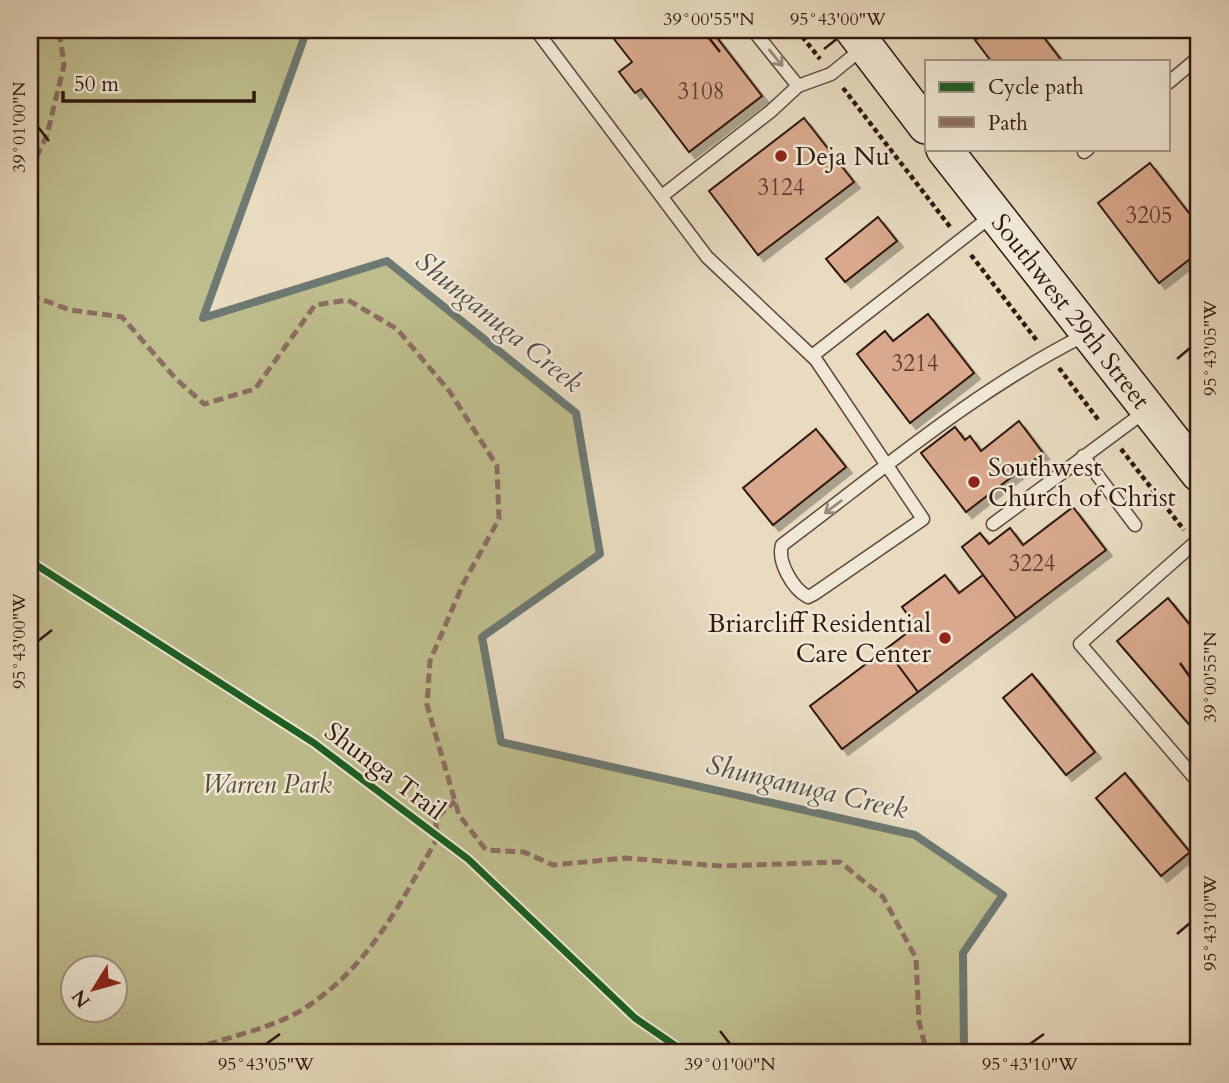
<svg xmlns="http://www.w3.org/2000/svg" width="1229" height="1083" font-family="Cardo,serif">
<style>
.green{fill:#bebd8d;stroke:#766a4e;stroke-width:2;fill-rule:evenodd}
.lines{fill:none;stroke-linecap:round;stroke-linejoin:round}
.stream{stroke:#6d7972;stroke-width:8}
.building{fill:#d9a88d;stroke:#2f170e;stroke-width:2;filter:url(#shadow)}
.lane-casing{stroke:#5d483a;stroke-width:15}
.secondary-casing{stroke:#2f170e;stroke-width:38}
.path{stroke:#2f170e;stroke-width:4.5;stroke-dasharray:5 3.5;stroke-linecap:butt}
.lane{stroke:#f0e8d6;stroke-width:12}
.secondary{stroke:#f0e8d6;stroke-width:35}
.quiet{stroke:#8d6e63;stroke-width:5;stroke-dasharray:10 5;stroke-linecap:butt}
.cycleway-casing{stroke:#f0e8d6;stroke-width:11}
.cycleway{stroke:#1b5e20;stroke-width:7}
.oneway{stroke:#998a7c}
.ticks{fill:none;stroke:#2f170e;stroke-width:2.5}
.poi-dot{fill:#8f2418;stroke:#f0e8d6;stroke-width:2.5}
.labels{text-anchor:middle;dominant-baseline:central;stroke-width:5;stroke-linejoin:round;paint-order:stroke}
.number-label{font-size:23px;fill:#5a3b2e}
.poi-label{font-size:26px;fill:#2f170e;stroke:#f0e8d6;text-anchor:start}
.street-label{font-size:26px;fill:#2f170e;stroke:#f0e8d6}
.park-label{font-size:26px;font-style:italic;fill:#5a4934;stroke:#f0e8d6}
.water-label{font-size:28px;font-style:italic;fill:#535048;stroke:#f0e8d6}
.neatline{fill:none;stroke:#2f170e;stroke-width:2.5}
.ticks-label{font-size:18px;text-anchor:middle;fill:#2f170e}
</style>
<defs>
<filter id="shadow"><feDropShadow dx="6" dy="6" stdDeviation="0" flood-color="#0004"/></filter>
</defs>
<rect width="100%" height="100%" fill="#e8dbc0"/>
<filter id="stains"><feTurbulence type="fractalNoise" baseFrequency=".00286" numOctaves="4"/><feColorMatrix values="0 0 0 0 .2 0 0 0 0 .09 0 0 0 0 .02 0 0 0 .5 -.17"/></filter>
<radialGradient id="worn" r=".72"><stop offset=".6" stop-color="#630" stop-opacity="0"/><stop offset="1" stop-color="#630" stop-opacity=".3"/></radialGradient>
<path class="green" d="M30,30H307L204,318L387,261L576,413L600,554L482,637L501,742L915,835L1003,895L963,953L964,1053H30ZM74,968H116V1010H74Z"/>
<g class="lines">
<path class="stream" d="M307,30L203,318L387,261L576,413L600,554L482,637L501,742L915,835L1003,895L963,953L964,1053"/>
</g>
<path class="building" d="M607,30H711L762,96L689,152L641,89L635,93L619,72L632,62Z
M989,30H1038L1062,61H991L975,40Z
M804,118L854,182L758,255L709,191Z
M1150,163L1199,226V252L1159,283L1098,203Z
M878,217L897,241L845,282L826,259Z
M928,314L974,373L910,423L857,354L885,331L893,341Z
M1019,421L1043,453L966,512L921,453L955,427L965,440L970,436L981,451Z
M816,429L846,467L773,525L743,488Z
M1073,507L1106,550L1016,618L962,547L980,533L989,544L1010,528L1023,545Z
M945,575L959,593L983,575L1016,618L918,692L886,649L916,626L902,607Z
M1168,598L1199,636V649L1192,654L1199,663V736L1117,641Z
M886,649L918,692L842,749L810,706Z
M1032,674L1095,752L1066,775L1003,698Z
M1125,773L1190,852L1161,876L1096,798Z"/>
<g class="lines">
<defs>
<path id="lane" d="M536,30L707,257L816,360L923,519L814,594L808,597C793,589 777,562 782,545C881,471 976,389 1087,334
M753,30L798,86
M1168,83L1199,57
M1084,152L1088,149
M662,196L771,111L798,86L831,74L863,48
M812,356L994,214
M1083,456L1135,525
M993,524L1147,410
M1199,539L1080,644L1199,783"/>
<g id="secondary">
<path d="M853,30L926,126"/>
<path id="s1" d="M944,149L1199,474"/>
</g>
</defs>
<use href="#lane" class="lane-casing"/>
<use href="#secondary" class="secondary-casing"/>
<path class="path" d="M797,30L820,59
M843,88L951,228
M971,255L1038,342
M1059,368L1100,422
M1121,449L1184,530"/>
<use href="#lane" class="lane"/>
<use href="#secondary" class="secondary"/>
<path class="quiet" d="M30,171L47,135L64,65L59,30
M30,295L70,310L122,317L176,379L204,404L255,389L315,305L348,300L397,329L450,392L497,466L499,519L463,584L430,661L427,705L459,815L486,850L524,852L553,865L625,858L720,866L840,862L883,897L916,958L919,1022L927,1053
M179,1053C215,1041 275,1028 305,1008C371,965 400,903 438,837L435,819L455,801"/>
<defs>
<path id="cycleway" d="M30,561L314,743L468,859L635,1018L686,1053"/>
</defs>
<use href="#cycleway" class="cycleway-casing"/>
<use href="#cycleway" class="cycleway"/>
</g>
<defs><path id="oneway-shaft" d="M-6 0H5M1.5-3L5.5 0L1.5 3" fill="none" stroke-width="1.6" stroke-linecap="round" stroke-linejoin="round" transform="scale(1.75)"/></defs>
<g class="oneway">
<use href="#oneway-shaft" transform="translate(776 58) rotate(51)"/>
<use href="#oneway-shaft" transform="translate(833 507) rotate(143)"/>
</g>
<path class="ticks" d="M709,38L720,52M824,49L838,38M38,127L49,141M1177,359L1190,348M38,641L52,630M1180,663L1190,677M1177,934L1190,923M720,1031L730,1044M266,1044L280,1034M1030,1044L1044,1034"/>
<g class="poi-dot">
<circle cx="781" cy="156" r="7"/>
<circle cx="974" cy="482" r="7"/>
<circle cx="945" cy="638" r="7"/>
</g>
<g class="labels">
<g class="number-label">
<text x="701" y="91">3108</text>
<text x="781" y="187">3124</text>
<text x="1149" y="215">3205</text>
<text x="915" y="363">3214</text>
<text x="1032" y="563">3224</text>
</g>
<g class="poi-label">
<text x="795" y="156">Deja Nu</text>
<text x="988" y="467">Southwest<tspan x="988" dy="30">Church of Christ</tspan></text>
<text x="931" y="623" text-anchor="end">Briarcliff Residential<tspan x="931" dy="30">Care Center</tspan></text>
</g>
<g class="street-label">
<text stroke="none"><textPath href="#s1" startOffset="206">Southwest 29th Street</textPath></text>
<text transform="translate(385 771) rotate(37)">Shunga Trail</text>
</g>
<g class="park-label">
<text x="267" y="784">Warren Park</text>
</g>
<g class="water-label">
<text transform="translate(499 322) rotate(39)">Shunganuga Creek</text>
<text transform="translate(807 787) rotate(13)">Shunganuga Creek</text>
</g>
</g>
<rect width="1229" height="1083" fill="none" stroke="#e8dbc0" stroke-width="77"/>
<rect x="925" y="60" width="245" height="91" fill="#f0e8d6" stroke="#a39486" stroke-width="2"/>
<rect x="939" y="82" width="35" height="10" fill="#1b5e20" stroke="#a39486" stroke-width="2"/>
<text x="988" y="94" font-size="21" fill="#2f170e">Cycle path</text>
<rect x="939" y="117" width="35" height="10" fill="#8d6e63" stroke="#a39486" stroke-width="2"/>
<text x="988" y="130" font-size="21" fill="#2f170e">Path</text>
<g transform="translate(94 989) rotate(233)"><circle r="33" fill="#f0e8d6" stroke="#a39486" stroke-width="2"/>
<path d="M0-5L12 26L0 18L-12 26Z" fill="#8f2418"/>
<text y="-10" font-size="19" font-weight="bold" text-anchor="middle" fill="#2f170e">N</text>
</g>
<path d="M63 91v10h191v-10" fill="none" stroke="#2f170e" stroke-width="3.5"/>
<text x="74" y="91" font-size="21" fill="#2f170e" stroke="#f0e8d6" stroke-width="5" paint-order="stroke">50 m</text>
<rect x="38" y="38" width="1152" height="1006" class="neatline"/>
<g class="ticks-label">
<text x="709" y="25">39°00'55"N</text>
<text x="838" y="25">95°43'00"W</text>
<text transform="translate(19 127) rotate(-90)" y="6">39°01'00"N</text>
<text transform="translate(1210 348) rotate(-90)" y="6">95°43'05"W</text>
<text transform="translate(19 641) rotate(-90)" y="6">95°43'00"W</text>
<text transform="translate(1210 677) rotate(-90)" y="6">39°00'55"N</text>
<text transform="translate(1210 923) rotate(-90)" y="6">95°43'10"W</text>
<text x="266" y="1070">95°43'05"W</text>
<text x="730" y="1070">39°01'00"N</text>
<text x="1030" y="1070">95°43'10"W</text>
</g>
<rect width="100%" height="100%" filter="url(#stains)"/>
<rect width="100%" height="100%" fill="url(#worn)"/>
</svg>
